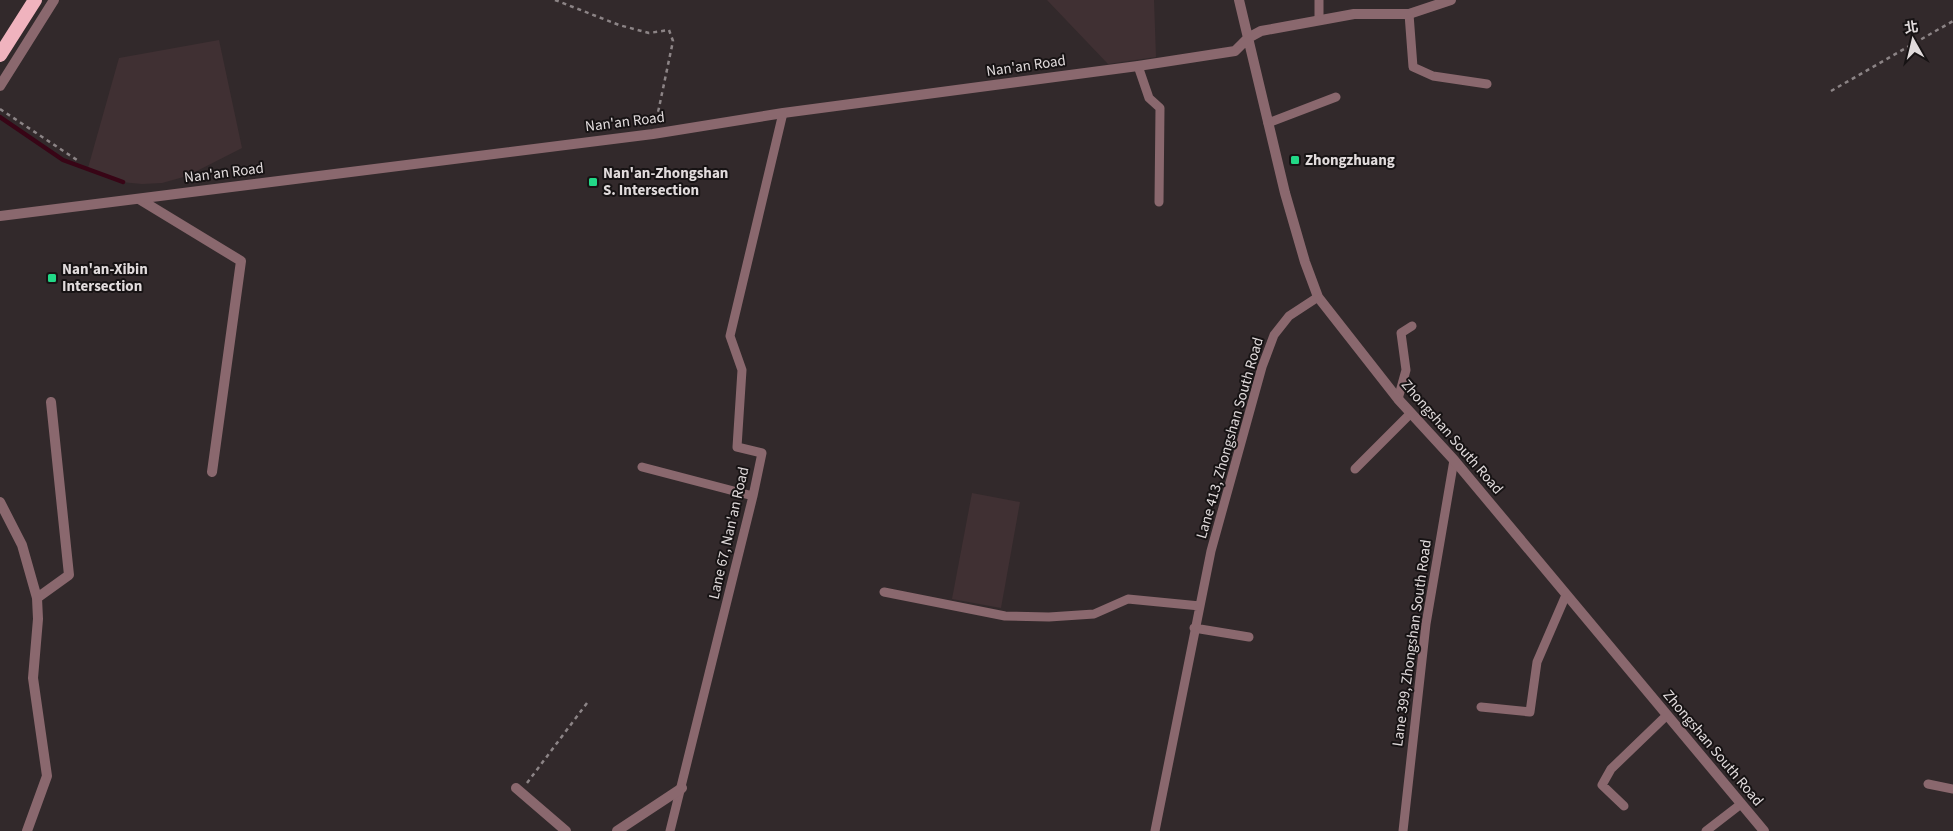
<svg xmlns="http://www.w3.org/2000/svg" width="1953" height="831" font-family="'Source Sans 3','Noto Sans TC',sans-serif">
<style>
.built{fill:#403033}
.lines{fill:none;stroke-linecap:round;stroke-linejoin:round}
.stream{stroke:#380516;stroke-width:4.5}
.path{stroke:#8c8486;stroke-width:2.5;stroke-dasharray:4 4;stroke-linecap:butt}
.service{stroke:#8a686e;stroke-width:9}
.minor{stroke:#8a686e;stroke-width:10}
.tertiary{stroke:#8a686e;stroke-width:10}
.trunk{stroke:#f0b3be;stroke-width:14}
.poi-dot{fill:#22d887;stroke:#171314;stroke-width:2}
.labels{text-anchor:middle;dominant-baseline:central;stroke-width:4;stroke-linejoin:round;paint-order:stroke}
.street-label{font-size:15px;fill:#e1dbdc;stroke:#171314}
.poi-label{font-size:15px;font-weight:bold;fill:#e1dbdc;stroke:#171314;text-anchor:start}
</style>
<rect width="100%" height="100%" fill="#32292b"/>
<path class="built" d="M1047,0H1154L1156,57L1108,64Z
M219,40L242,148L187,176L162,183L142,184L121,182L88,168L119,58Z
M972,493L1020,502L1001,608L952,599Z"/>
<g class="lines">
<path class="stream" d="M0,117L63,160L123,182"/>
<path class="path" d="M555,0L619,25L649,33L669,30L673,41L656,122
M1831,91L1953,21
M0,109L80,162
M527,783L587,703"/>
<path class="service" d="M1319,0V18
M1409,14L1413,67L1433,76L1487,84
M1138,66L1149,98L1160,108L1159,202
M1268,123L1336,97
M1398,399L1406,370L1401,333L1412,326
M642,467L753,496
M1355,469L1411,413
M884,592L1005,616L1049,617L1094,614L1128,599L1200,606
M1194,628L1249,637
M1481,707L1530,712L1537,662L1566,595
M1928,784L1953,789
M1624,806L1602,785L1611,769L1666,716
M670,831L753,496L762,453L737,447L742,370L730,336L783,113
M1155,831L1211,551L1262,367L1274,335L1289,316L1318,297
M1403,831L1426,624L1454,460
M1706,831L1741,804"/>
<path class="minor" d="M139,199L241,261L212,472
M0,502L22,545L37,598L38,619L33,678L47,776L27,831
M37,598L69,575L51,402
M516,788L566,831
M617,831L682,788"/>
<path class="tertiary" d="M1239,0L1285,193L1305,262L1318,297L1398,399L1454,460L1764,831
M0,86L54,0
M0,216L653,134L783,113L1138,66L1235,51L1248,38L1261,31L1354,14H1409L1451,0"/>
<path class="trunk" d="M0,55L35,0"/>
</g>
<g class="poi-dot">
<rect x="1290" y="155" width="10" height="10" rx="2.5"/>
<rect x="588" y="177" width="10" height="10" rx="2.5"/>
<rect x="47" y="273" width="10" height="10" rx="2.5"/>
</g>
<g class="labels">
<g class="street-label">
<text transform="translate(1026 66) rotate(-8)">Nan'an Road</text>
<text transform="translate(625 122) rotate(-7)">Nan'an Road</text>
<text transform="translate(224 173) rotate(-7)">Nan'an Road</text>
<text transform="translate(1452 437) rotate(49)">Zhongshan South Road</text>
<text transform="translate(1230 438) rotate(-74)">Lane 413, Zhongshan South Road</text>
<text transform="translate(729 533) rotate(-77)">Lane 67, Nan'an Road</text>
<text transform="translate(1412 643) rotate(-82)">Lane 399, Zhongshan South Road</text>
<text transform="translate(1713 748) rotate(50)">Zhongshan South Road</text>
</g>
<g class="poi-label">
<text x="1305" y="160">Zhongzhuang</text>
<text x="603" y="173">Nan'an-Zhongshan<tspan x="603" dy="17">S. Intersection</tspan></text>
<text x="62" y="269">Nan'an-Xibin<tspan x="62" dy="17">Intersection</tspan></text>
</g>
</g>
<g transform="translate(1913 40) rotate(352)" stroke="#171314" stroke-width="4" paint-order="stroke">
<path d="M0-4L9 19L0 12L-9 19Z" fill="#e1dbdc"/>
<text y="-8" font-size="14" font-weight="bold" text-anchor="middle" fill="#e1dbdc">北</text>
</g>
</svg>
